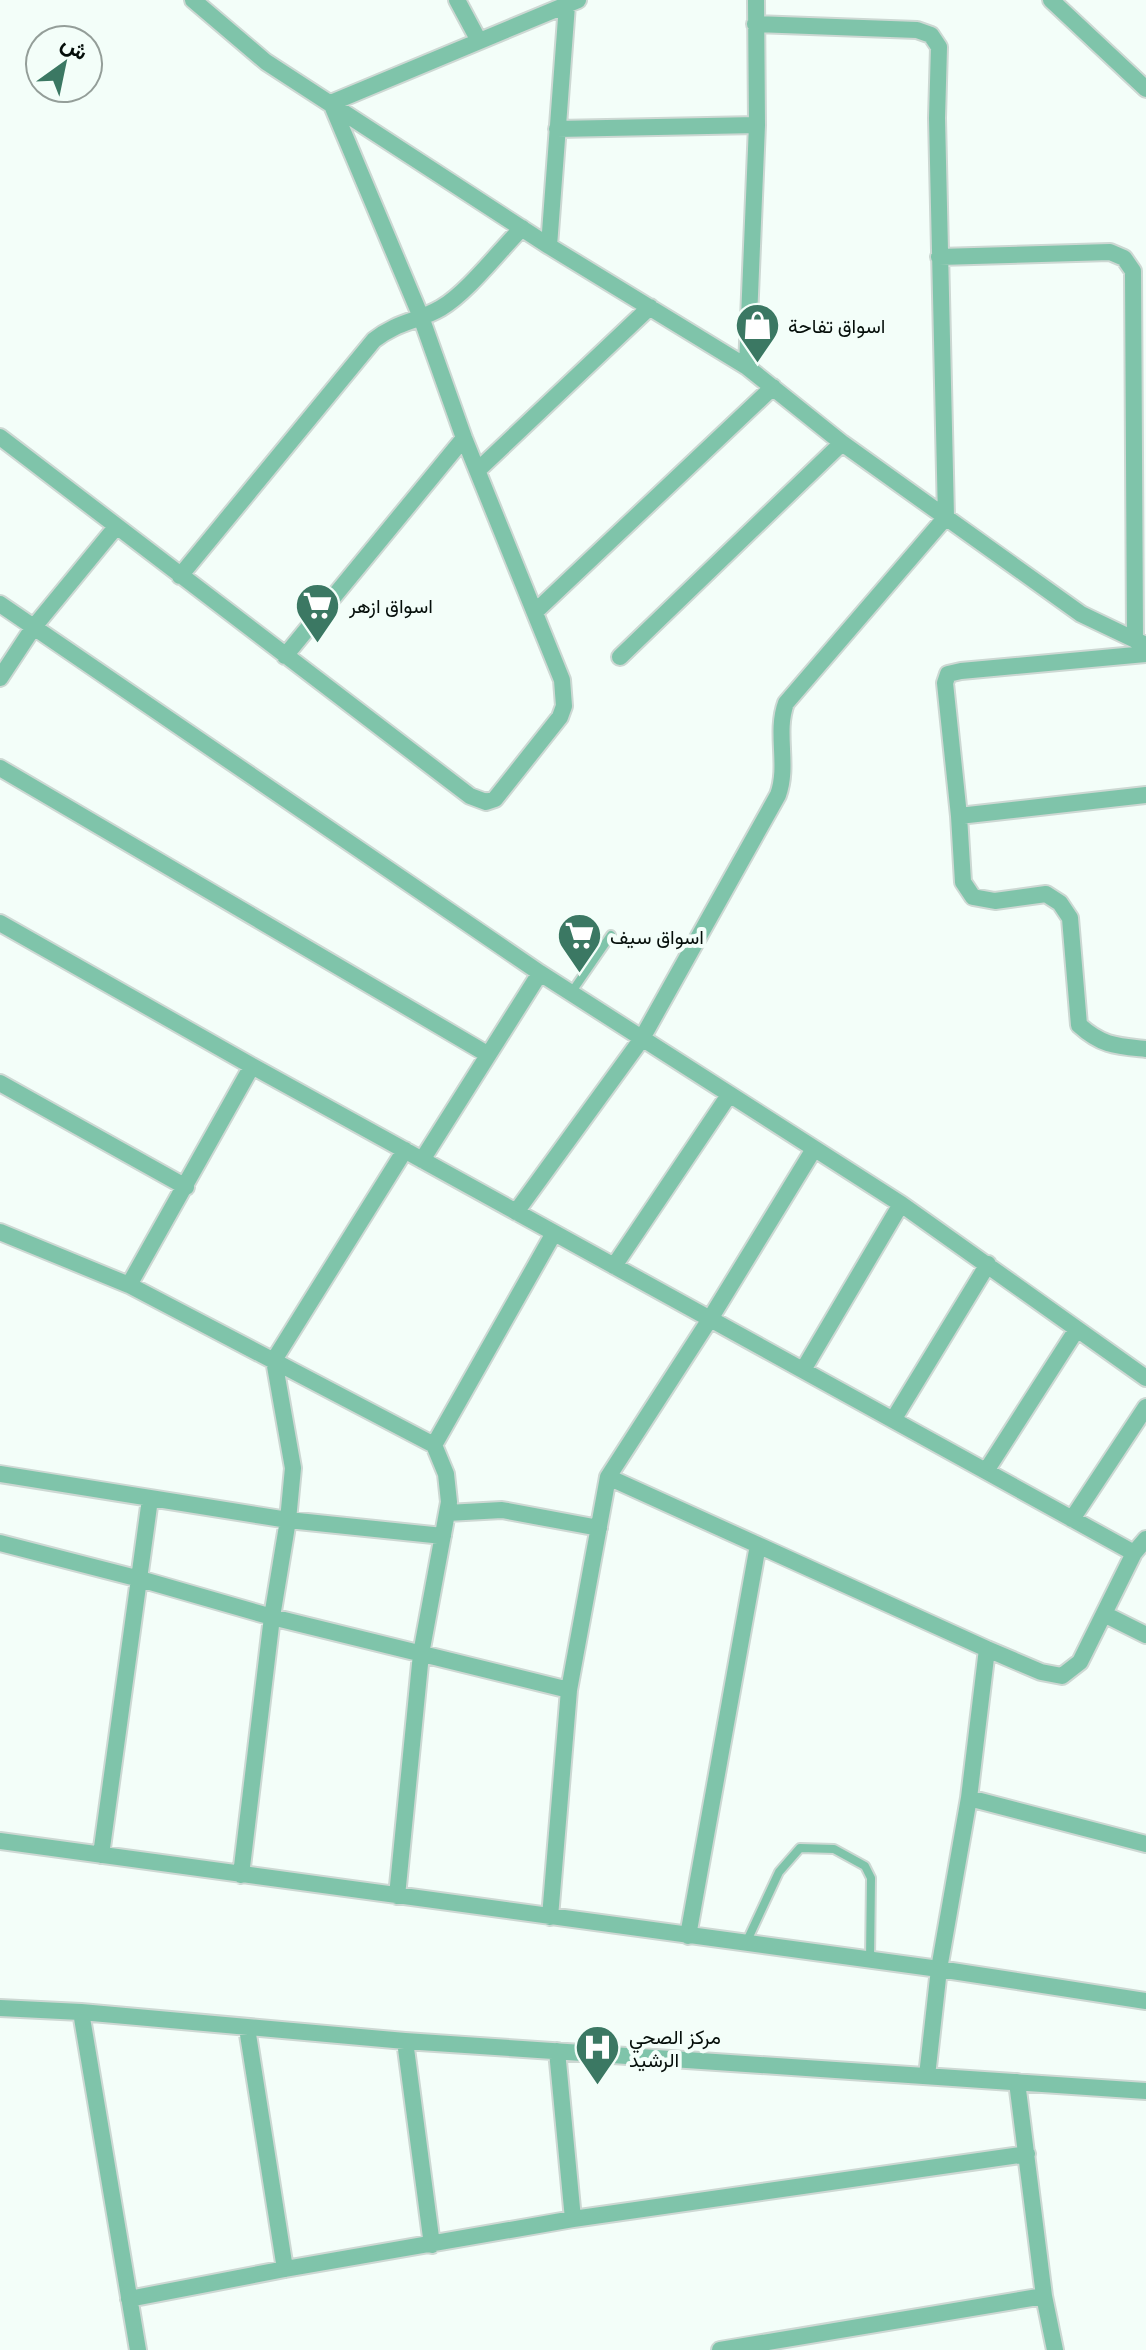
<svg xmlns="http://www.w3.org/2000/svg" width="1146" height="2350" font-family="'Archivo Narrow',Vazirmatn,sans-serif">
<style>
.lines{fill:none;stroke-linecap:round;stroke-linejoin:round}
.lane-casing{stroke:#cdd8d3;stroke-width:12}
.street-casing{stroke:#cdd8d3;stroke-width:20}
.lane{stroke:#7fc4aa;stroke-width:8}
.street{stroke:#7fc4aa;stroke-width:16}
.labels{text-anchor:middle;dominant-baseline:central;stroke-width:8;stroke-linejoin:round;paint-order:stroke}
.poi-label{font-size:20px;fill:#050e0a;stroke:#f3fef9;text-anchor:start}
</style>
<rect width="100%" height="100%" fill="#f3fef9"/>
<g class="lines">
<defs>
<path id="lane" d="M571,993L611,935
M746,1943L779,1872L800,1848L834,1849L865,1866L871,1878L870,1960"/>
<path id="street" d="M193,0L266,62L549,246L747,367L842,443L1081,614L1146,645
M457,0L479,41
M1051,0L1146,89
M557,129L757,125
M549,246L567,5
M939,257L1110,252L1124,258L1133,271L1135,640
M747,367L757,125L756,0
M0,437L470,796L486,802L495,799L560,717L564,706L562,680L464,438L421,317L331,103L578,0
M478,470L650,307
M180,576L374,340C398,321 417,322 441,308C468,292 499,251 522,228
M0,604L540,973L901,1204L1146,1378
M535,612L773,387
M1146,654L961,671L948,674L945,683L959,816L963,882L973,897L995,901L1046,894L1060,903L1070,918L1079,1025C1102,1046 1117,1046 1146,1049
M285,656L464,438
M620,657L842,443
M0,678L33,628L116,527
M0,768L487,1054
M959,816L1146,795
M0,923L252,1066L1134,1553
M0,1083L186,1187
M422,1160L540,973
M516,1212L641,1040L778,795C789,765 775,733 786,703L946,517L937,118L939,47L931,35L917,30L755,24
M0,1232L129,1285L434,1445L446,1474L449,1502L421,1654L397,1896
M614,1266L729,1095
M129,1285L252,1066
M803,1370L901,1204
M893,1420L988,1264
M434,1445L554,1233
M986,1471L1077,1329
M0,1474L288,1520L443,1536
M608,1477L987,1649L1041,1672L1062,1676L1080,1662L1134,1553L1146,1539
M447,1513L502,1510L599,1528
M1072,1519L1146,1407
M0,1543L140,1579L272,1617L569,1690
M1104,1614L1146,1635
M969,1798L1146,1844
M0,1841L939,1969L1146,2001
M101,1855L150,1499
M241,1875L272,1617L288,1520L293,1468L274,1360L405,1150
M550,1917L569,1690L608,1477L710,1319L814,1149
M688,1936L758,1545
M0,2008L81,2012L405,2041L1146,2091
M81,2012L138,2350
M247,2028L285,2269
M405,2041L432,2245
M557,2051L573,2219
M927,2076L939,1969L969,1798L987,1649
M1017,2082L1044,2296L1055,2350
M129,2299L285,2269L573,2219L1027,2154
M720,2350L1044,2296"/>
</defs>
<use href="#lane" class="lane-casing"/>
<use href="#street" class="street-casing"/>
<use href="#lane" class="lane"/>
<use href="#street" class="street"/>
</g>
<defs>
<symbol id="shop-pin" viewBox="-11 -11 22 30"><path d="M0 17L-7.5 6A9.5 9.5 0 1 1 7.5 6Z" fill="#3b7863" stroke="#f3fef9"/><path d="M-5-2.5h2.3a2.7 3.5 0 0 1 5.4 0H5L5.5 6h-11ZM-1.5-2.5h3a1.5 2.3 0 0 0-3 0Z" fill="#fff"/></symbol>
<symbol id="supermarket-pin" viewBox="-11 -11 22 30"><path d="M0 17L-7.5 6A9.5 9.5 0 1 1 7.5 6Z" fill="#3b7863" stroke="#f3fef9"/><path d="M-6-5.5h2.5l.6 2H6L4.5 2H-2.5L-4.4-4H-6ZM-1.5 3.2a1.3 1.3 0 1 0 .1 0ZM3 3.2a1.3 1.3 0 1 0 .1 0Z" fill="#fff"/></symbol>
<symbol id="hospital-pin" viewBox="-11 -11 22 30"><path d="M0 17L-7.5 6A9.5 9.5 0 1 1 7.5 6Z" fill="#3b7863" stroke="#f3fef9"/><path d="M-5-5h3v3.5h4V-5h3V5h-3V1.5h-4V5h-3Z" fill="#fff"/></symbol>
</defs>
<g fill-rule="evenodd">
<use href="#shop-pin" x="732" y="300" width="51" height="69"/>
<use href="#supermarket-pin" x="292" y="580" width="51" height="69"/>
<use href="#supermarket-pin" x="554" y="910" width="51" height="69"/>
<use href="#hospital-pin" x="572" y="2022" width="51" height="69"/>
</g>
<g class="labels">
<g class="poi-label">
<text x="788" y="325">اسواق تفاحة</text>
<text x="349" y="605">اسواق ازهر</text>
<text x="610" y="936">اسواق سيف</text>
<text x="629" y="2036">مركز الصحي<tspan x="629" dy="23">الرشيد</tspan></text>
</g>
</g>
<g transform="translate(64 64) rotate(33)"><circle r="38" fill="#f3fef9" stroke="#949e99" stroke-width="2"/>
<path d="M0-6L14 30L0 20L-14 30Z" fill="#3b7863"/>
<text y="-12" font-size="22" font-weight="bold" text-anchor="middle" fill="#050e0a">ش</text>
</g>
</svg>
